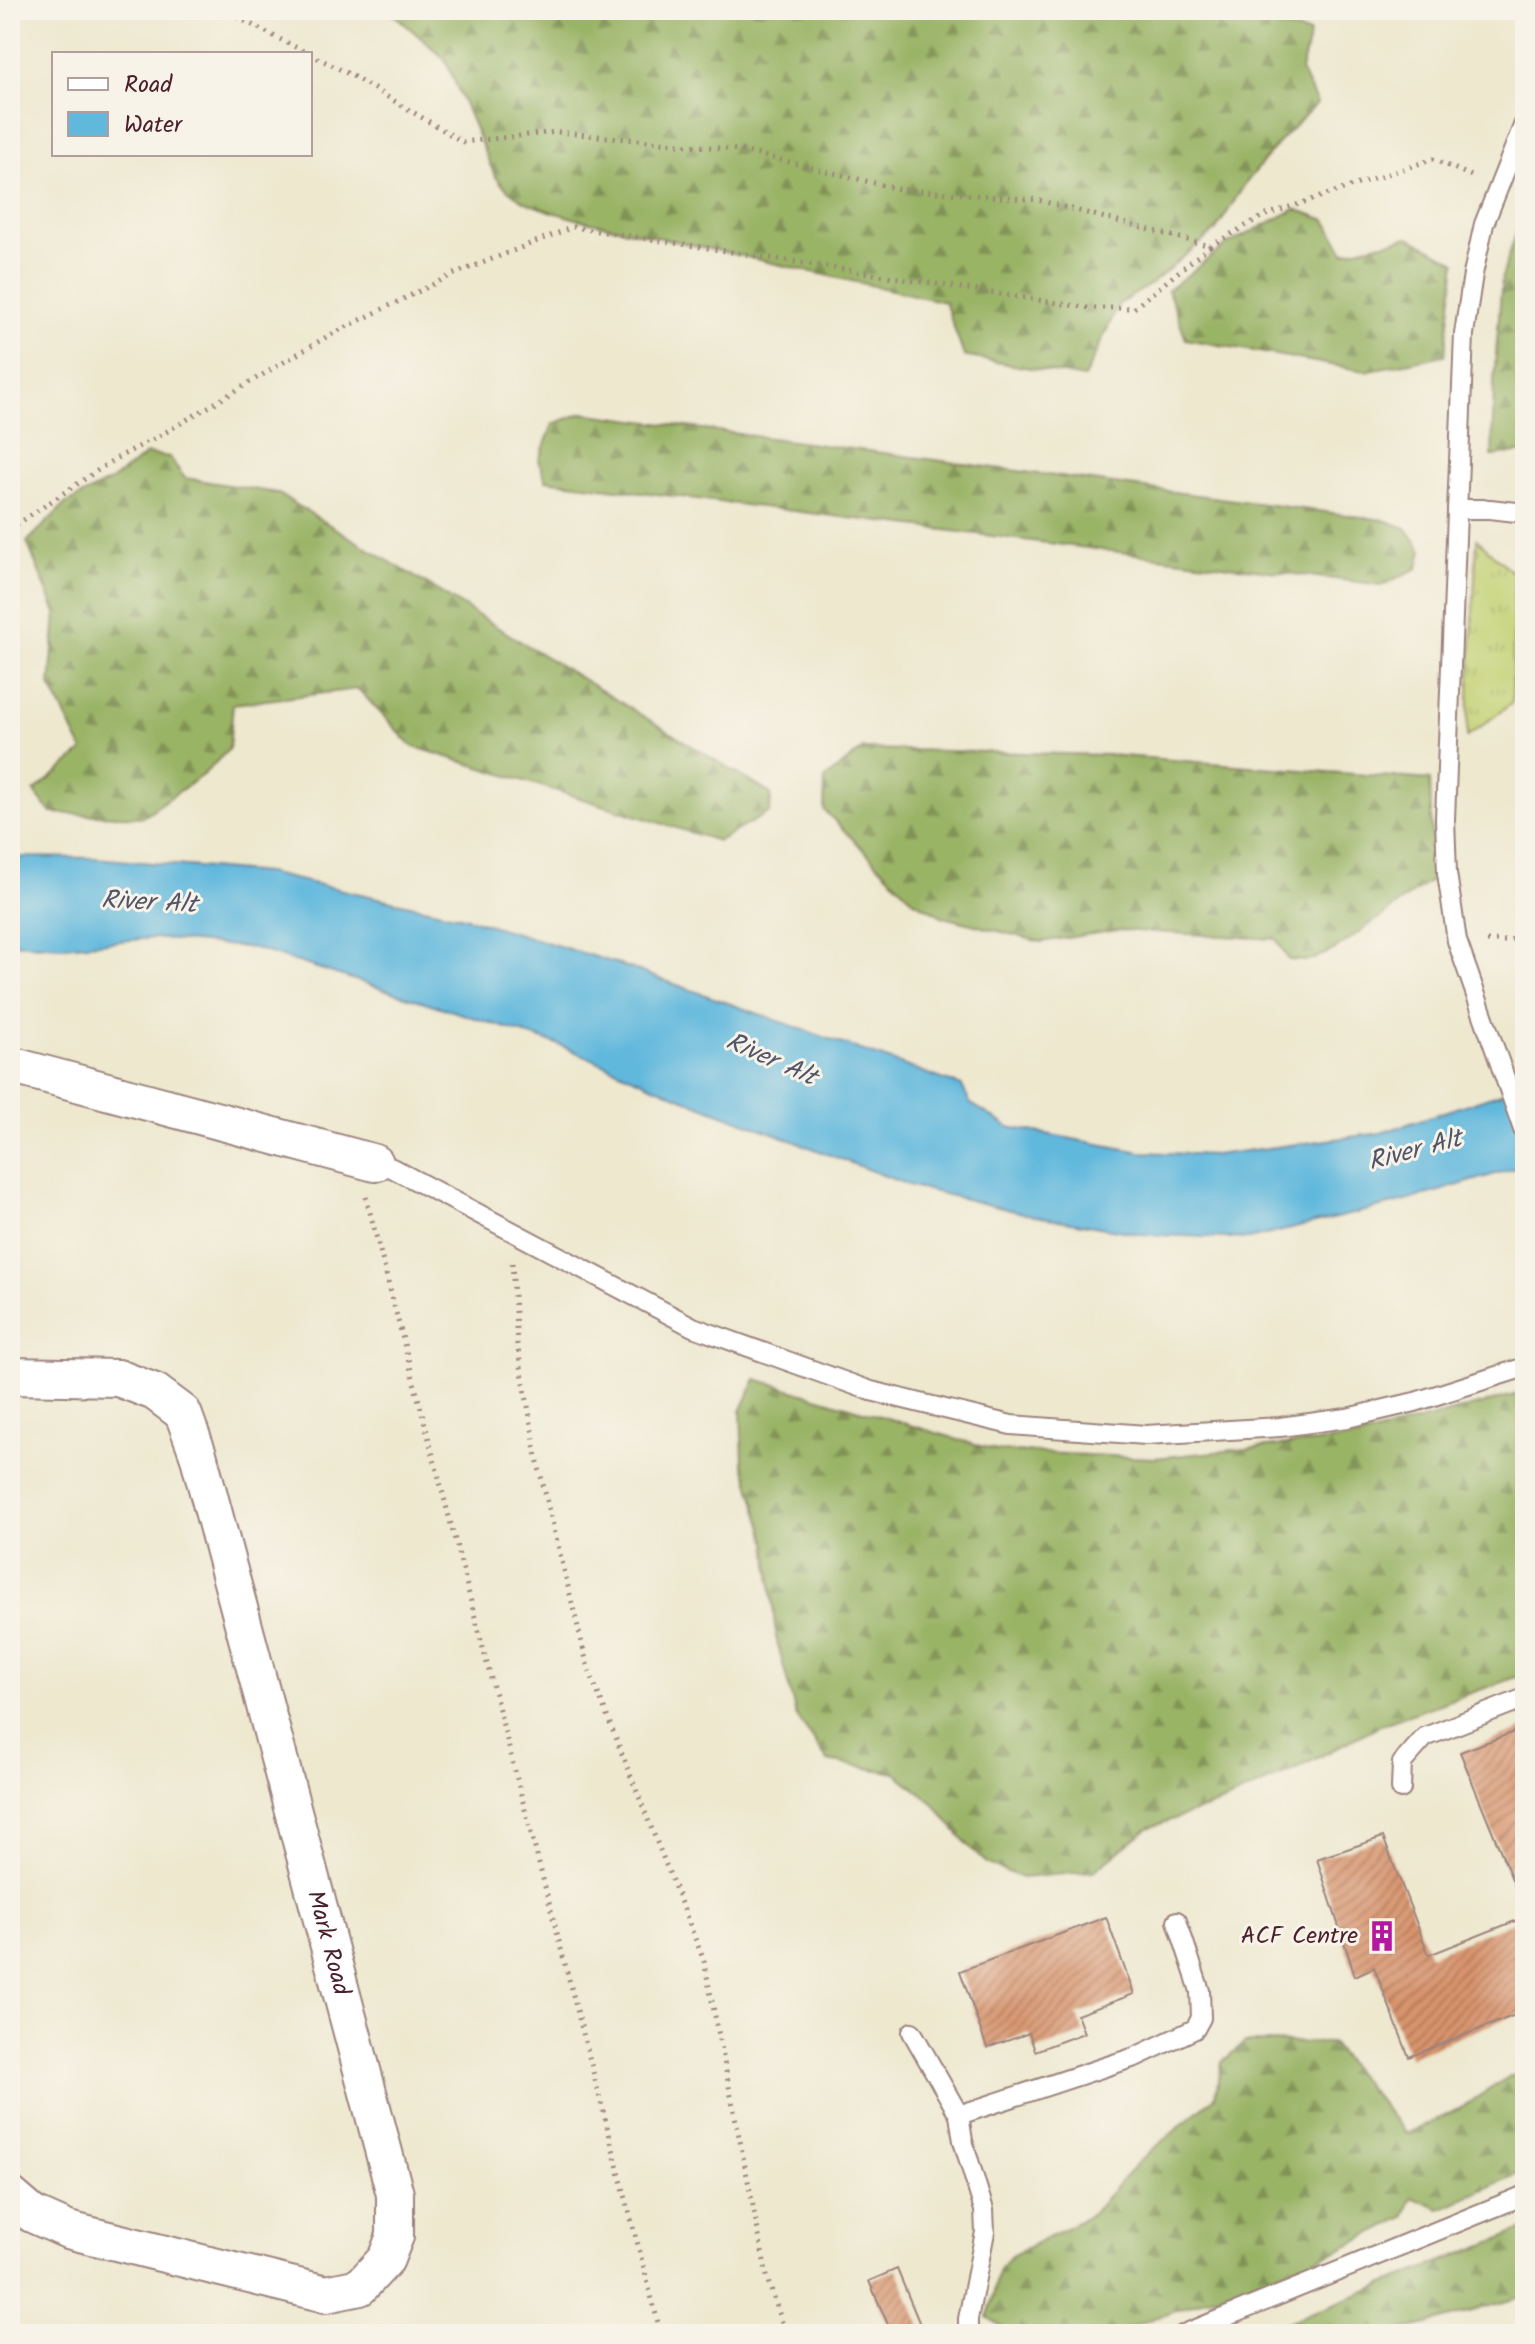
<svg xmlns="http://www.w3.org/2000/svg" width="1535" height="2344" font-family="Kalam,sans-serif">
	<defs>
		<pattern id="grass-tufts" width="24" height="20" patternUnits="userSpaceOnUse" patternTransform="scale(2)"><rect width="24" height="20" fill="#c3d274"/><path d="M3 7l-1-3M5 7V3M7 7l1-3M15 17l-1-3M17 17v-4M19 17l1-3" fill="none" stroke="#a9b465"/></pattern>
		<pattern id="forest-firs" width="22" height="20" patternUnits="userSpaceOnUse" patternTransform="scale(2)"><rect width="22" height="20" fill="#9ab466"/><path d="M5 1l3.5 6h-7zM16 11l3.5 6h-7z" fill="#809254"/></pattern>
		<pattern id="building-hatch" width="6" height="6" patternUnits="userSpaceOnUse" patternTransform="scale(2)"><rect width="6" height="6" fill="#d7936c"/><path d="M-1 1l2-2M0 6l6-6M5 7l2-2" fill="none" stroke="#b07759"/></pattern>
	</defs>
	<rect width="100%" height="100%" fill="#f7f3e8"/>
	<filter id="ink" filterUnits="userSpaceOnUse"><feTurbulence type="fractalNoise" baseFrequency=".0125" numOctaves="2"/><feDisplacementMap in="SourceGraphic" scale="16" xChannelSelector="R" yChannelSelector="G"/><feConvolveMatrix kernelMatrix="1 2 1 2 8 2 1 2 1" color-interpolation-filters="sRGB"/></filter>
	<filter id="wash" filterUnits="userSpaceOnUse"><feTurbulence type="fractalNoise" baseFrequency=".006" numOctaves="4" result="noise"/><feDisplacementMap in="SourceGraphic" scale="32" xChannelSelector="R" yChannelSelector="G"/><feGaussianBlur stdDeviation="1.8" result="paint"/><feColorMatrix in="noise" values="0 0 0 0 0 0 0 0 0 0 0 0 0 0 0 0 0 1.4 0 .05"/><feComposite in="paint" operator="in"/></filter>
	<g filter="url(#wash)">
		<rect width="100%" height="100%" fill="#eee8cf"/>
		<path fill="url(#grass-tufts)" stroke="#867850" stroke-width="2" d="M1477,539L1514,574L1512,703L1467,737Z"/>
		<g fill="url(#forest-firs)" stroke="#726a48" stroke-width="2">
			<path d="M389,10H1201L1310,33L1301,71L1317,103L1279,142L1245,184L1216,230L1151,284L1119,304L1084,378L964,356L945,302L573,218C541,208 516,204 495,176L445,59Z"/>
			<path d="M1525,205V452L1492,456L1494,381L1502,277Z"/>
			<path d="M1295,209L1326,220L1344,252L1409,237L1456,262L1445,355L1365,371L1186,339L1168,290L1226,245Z"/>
			<path d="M582,413L1384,520L1406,528L1422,550L1418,568L1382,585L546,480L539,460L553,424Z"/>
			<path d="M147,454L169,457L185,478L277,493L771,794L770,812L718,841L412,746L358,689L233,704L229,749L204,774L142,817L51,813L34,792L83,751L50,685L56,613L27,542L65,504L112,480Z"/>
			<path d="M863,749L1109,755L1430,780L1433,879L1336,949L1309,961L1289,960L1276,939L1118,930L1041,942L944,917L914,901L824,810L825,779Z"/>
			<path d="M756,1379L997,1451L1154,1458L1357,1438L1525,1392V1674L1380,1725L1298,1768L1221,1803L1148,1828L1094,1871L1022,1878L988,1864L972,1850L934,1804L896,1773L828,1761L796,1715L776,1637L767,1542L743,1462L741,1411Z"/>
			<path d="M1245,2042L1331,2043L1406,2134L1459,2109L1510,2076L1525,2075V2171L1440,2209L1412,2197L1404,2217L1339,2250L1119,2331L1101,2334H1011L988,2317L999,2270L1011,2256L1091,2215L1139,2161L1215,2097L1222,2062Z"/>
			<path d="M1525,2229V2296L1392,2334H1257Z"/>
		</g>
		<path fill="#61b8dd" stroke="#566c84" stroke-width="2" d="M10,857L95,858L266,873L464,917L618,964L962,1086L970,1103L1009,1127L1141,1152L1215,1155L1381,1133L1525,1085V1165L1406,1201L1249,1239L1140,1234L1035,1216L911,1186L684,1099L560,1045L254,948L153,938L63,946L10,943Z"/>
		<g id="blocks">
			<g fill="url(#building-hatch)">
				<path d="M1525,1728V1911L1460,1752Z"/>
				<path d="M1383,1837L1429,1955L1525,1917V2011L1409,2057L1374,1967L1355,1976L1317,1859Z"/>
				<path d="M1106,1917L1134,1994L1077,2015L1084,2033L1035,2051L1029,2033L987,2048L960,1971Z"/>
				<path d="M897,2269L924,2334H892L869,2281Z"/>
			</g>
		</g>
	</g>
	<g filter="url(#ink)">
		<use href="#blocks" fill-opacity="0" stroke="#9c847d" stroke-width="2"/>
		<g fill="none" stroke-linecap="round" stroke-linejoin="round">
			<defs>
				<g id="service">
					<path d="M1525,121L1484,224L1473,274L1464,334L1445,819L1447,873L1457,941L1525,1135"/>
					<path d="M1457,509H1490L1525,513"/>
					<path d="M375,1163L392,1168L693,1327L871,1391L1011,1425L1146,1435L1280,1427L1347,1418L1415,1402L1525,1367"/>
					<path d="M1401,1789L1402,1763L1425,1737L1525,1698"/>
					<path d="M912,2032L959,2115"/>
					<path d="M968,2334V2319L985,2232L984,2210L963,2141L959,2115L1135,2057L1195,2029L1201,2018L1200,1991L1177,1921"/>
					<path d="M1184,2334L1525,2195"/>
				</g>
				<g id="minor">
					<path d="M10,1065L375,1163"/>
					<path id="s1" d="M10,1376L118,1378L155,1392L183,1413L198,1454L395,2194V2236L386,2259L360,2287L326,2294L68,2230L32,2214L10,2195"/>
				</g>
			</defs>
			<use href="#service" stroke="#9c847d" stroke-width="22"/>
			<use href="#minor" stroke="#9c847d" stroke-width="40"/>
			<g stroke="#9c847d" stroke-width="5" stroke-dasharray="2 6" stroke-linecap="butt">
				<path d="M223,10L309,54"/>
				<path d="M310,54L349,74L463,142L557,132L739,150L899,189L1038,200L1210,246L1263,216L1433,159L1476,178"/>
				<path d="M10,529L113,460L161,435L328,336L452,275L573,227L1089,308H1134L1210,246"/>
				<path d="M1487,941H1507L1525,935"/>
				<path d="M366,1197L661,2334"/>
				<path d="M512,1263L517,1344L539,1468L588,1668L704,1961L768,2281L786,2334"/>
			</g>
			<use href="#service" stroke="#fff" stroke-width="18"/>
			<use href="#minor" stroke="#fff" stroke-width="36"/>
		</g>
	</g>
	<defs>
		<symbol id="building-bare" viewBox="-9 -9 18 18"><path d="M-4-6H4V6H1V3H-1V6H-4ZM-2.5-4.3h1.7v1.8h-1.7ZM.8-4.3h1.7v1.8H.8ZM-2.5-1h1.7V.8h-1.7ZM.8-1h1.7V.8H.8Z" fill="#b5179e" stroke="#f7f3e8" stroke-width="2.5" paint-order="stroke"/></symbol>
	</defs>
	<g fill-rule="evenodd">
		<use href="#building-bare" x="1360" y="1914" width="44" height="44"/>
	</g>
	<g text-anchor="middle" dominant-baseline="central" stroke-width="6" stroke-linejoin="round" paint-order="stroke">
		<g font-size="24" fill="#4a1f2b" stroke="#f7f3e8" text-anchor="end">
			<text x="1358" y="1936">ACF Centre</text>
		</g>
		<g font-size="24" fill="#4a1f2b" stroke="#f7f3e8">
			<text stroke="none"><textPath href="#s1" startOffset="732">Mark Road</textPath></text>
		</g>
		<g font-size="26" font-style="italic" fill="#525569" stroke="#f7f3e8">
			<text transform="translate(149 903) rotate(3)">River Alt</text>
			<text transform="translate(771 1060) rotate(24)">River Alt</text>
			<text transform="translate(1415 1151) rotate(-15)">River Alt</text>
		</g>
	</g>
	<rect width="1535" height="2344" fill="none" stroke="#f7f3e8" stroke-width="40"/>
	<rect x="52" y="52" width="260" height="104" fill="#f7f3e8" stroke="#b29e9c" stroke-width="2"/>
	<rect x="68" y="78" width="40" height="12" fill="#ffffff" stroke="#b29e9c" stroke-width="2"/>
	<text x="124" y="92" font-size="24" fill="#4a1f2b">Road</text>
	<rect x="68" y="112" width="40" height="24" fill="#61b8dd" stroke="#b29e9c" stroke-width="2"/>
	<text x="124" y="132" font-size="24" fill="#4a1f2b">Water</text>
</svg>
